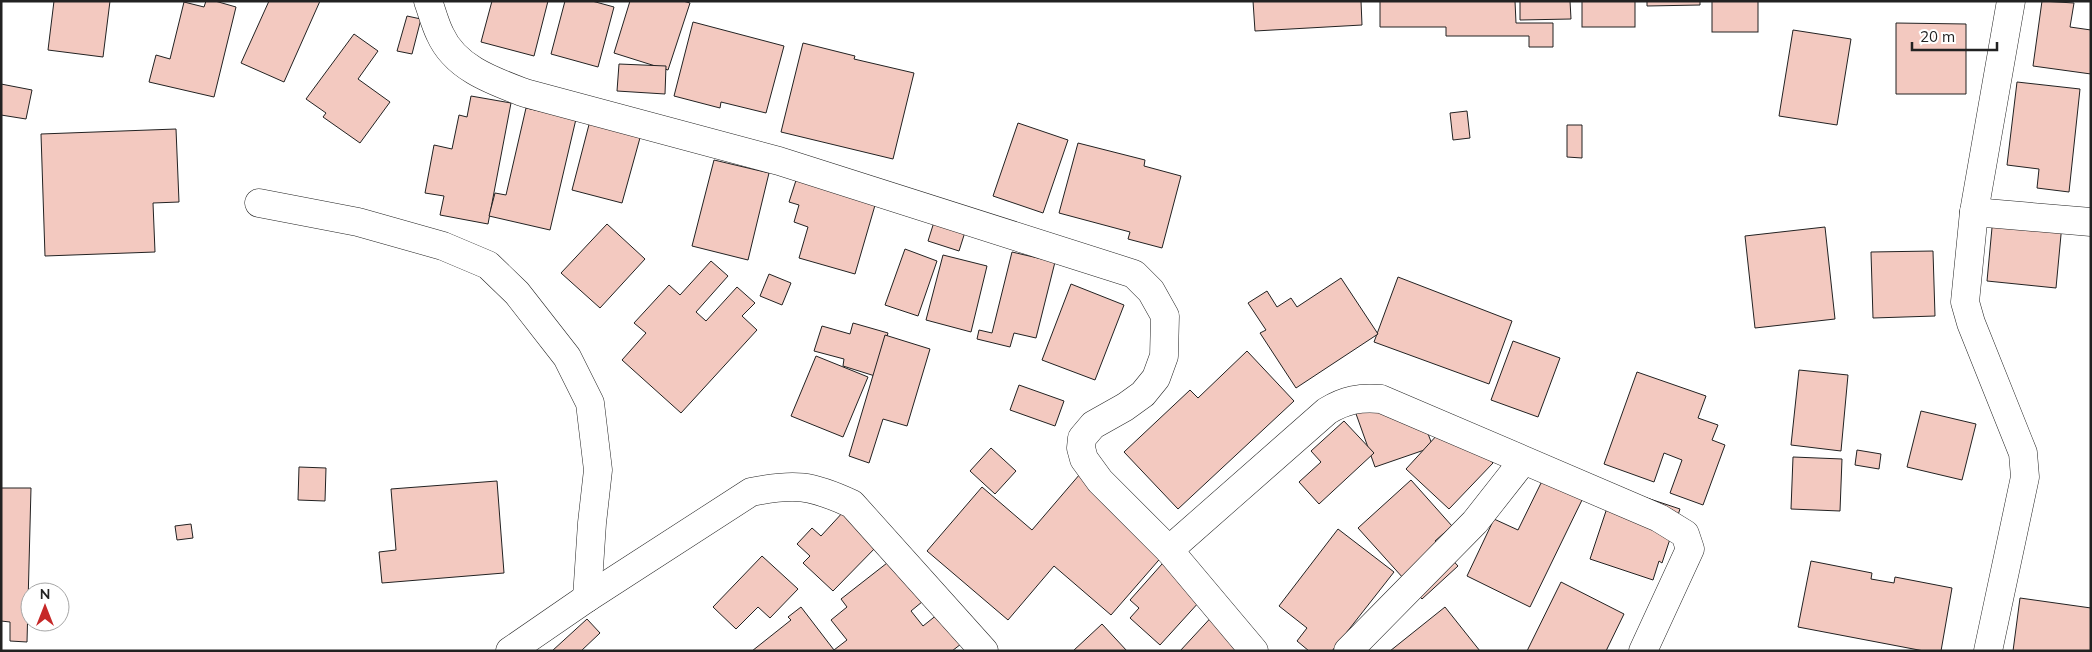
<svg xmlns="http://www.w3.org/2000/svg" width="2092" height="652" font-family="Mulish,sans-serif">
	<rect width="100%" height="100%" fill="#fff"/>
	<g fill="#f3c9c0" stroke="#222">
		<path d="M54,1H110L103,57L48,50Z"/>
		<path d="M206,1H215L236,7L214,97L149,82L156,55L170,59L184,2L204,7Z"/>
		<path d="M269,1H320L284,82L241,63Z"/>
		<path d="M492,1H548L534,56L481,42Z"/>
		<path d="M565,1H592L614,7L598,67L551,54Z"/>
		<path d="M630,1H683L690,3L668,70L614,53Z"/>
		<path d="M1253,1H1361L1362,25L1255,31Z"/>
		<path d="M1380,1H1515L1516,23H1553V47H1529V36H1446V27H1380Z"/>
		<path d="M1520,1H1570L1571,19L1520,20Z"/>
		<rect x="1582" y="1" width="53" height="26"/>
		<path d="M1647,1H1700V5L1647,6Z"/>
		<rect x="1712" y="1" width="46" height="31"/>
		<path d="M2042,1L2074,3L2070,27L2091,30V74L2033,66Z"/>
		<path d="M407,16L421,19L412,54L397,51Z"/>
		<path d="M693,22L784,46L766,113L721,102L720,108L674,96Z"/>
		<path d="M1896,23L1966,24V94H1896Z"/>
		<path d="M1793,30L1851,39L1837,125L1779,116Z"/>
		<path d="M354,34L378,51L358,79L390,102L360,143L323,117L326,113L306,99Z"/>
		<path d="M803,43L855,56L854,59L914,73L893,159L781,132Z"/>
		<path d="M619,64L666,66L665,94L617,91Z"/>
		<path d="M2017,82L2080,89L2069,192L2037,188L2039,169L2007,165Z"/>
		<path d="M1,84L32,90L26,119L1,115Z"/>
		<path d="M471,96L511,103L488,224L440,215L444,196L425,193L434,145L452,149L459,115L467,117Z"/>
		<path d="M526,108L576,119L550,230L489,216L495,193L506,195Z"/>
		<path d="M1467,111L1470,138L1453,140L1450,113Z"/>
		<path d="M592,113L643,127L622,203L572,190Z"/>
		<path d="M1018,123L1068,140L1043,213L993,196Z"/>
		<path d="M1567,125H1582V158L1567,157Z"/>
		<path d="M176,129L179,202L153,203L155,252L45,256L41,134Z"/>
		<path d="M1078,143L1145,160L1144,166L1181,176L1162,248L1128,239L1130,232L1059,213Z"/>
		<path d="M714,160L769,173L748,260L692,246Z"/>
		<path d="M799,171L878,195L855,274L799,258L808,227L794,222L799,205L789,202Z"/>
		<path d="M1993,217L2062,224L2056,288L1987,281Z"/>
		<path d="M934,222L965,232L959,251L928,241Z"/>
		<path d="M607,224L645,259L600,308L561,273Z"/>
		<path d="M1825,227L1835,319L1755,328L1745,236Z"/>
		<path d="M905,249L937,261L918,316L885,305Z"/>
		<path d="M1933,251L1935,316L1873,318L1871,252Z"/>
		<path d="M1012,252L1055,262L1036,338L1014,333L1010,347L977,339L979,330L992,333Z"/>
		<path d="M943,255L987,266L971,332L926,320Z"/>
		<path d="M711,261L728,276L696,312L706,321L737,287L755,303L742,316L757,330L681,413L622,360L646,333L634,323L669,285L680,295Z"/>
		<path d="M769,274L791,283L782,305L760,296Z"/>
		<path d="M1398,277L1512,321L1489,384L1374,342Z"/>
		<path d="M1341,278L1378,334L1296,388L1260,333L1266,330L1248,303L1267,291L1277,307L1291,298L1297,307Z"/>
		<path d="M1071,284L1124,305L1095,380L1042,360Z"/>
		<path d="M853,323L888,333L875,376L843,366L844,359L814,351L822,326L850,334Z"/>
		<path d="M885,335L930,349L907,426L883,419L869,463L849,456Z"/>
		<path d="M1513,341L1560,358L1538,417L1491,400Z"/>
		<path d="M1247,351L1294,401L1178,509L1124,452L1190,390L1198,398Z"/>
		<path d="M816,356L868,377L843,437L791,416Z"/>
		<path d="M1799,370L1848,375L1841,451L1791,445Z"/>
		<path d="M1637,372L1706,396L1698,418L1718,425L1712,440L1725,445L1703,505L1670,493L1682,460L1664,453L1654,482L1604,464Z"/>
		<path d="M1019,385L1064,401L1055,426L1010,410Z"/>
		<path d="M1394,398L1418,407L1433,447L1375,467L1355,411Z"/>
		<path d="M1921,411L1976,424L1962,480L1907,467Z"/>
		<path d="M1344,421L1374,453L1319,504L1299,482L1321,462L1311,451Z"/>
		<path d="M1449,422L1493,463L1449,509L1406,469Z"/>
		<path d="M991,448L1016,471L995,494L970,471Z"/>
		<path d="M1857,450L1881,454L1879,469L1855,465Z"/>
		<path d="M1793,457L1842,459L1840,511L1791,509Z"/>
		<path d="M299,467L326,468L325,501L298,500Z"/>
		<path d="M1086,467L1171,546L1111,615L1054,566L1008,620L927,551L982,487L1032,530Z"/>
		<path d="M1543,479L1583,498L1530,607L1467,576L1494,519L1518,530Z"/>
		<path d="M1411,480L1452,526L1435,541L1458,566L1422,599L1358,528Z"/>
		<path d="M497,481L504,573L382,583L379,552L396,550L391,489Z"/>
		<path d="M1614,487L1680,509L1662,563L1659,561L1653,580L1590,559Z"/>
		<path d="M1,488H31L27,642L10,641V622L1,621Z"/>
		<path d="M844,511L879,544L833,591L803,563L810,556L797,544L812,528L821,536Z"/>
		<path d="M191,524L193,538L177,540L175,526Z"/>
		<path d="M1338,529L1394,572L1332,651H1309L1297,641L1307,628L1279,606Z"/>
		<path d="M1170,555L1210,590L1160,645L1130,618L1139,608L1130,600Z"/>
		<path d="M762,556L798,589L770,618L758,607L736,629L713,607Z"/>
		<path d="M896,556L928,597L911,611L923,626L938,614L961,644L952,651H752L791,620L788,617L801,607L834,650L847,640L831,620L847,607L841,599Z"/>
		<path d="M1811,561L1872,573L1871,579L1894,583L1895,577L1952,588L1941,651H1924L1798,627Z"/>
		<path d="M1561,582L1624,614L1606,651H1527Z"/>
		<path d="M2020,598L2091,608V651H2013Z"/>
		<path d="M1445,607L1480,651H1390Z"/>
		<path d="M1217,611L1260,651H1180Z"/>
		<path d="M587,619L600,633L581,651H552Z"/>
		<path d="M1102,624L1127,651H1073Z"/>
	</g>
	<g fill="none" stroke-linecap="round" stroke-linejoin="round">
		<defs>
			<g id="minor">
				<path d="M428,1C432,12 435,24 440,34C455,68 493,81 525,93L779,161L1134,274L1151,291L1165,316L1164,356L1156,378L1143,394L1125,407L1093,425L1082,438L1081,448L1084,459L1100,481L1169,550L1254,651"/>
				<path d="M259,203L358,222L443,246L488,265L517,293L567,357L590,403L598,470L592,523L587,598"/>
				<path d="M1974,212L2091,222"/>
				<path d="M1169,550L1327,411C1345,400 1360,397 1381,399L1659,518L1685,534L1690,549L1643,651"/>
				<path d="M510,651L587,598L751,492C795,483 811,485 852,504L984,651"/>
				<path d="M1348,651L1475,522L1523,461"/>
				<path d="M1988,651L2025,477L2023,453L1971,323L1965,302L1974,212L2011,1"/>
			</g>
		</defs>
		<use href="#minor" stroke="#222" stroke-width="29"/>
		<use href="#minor" stroke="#fff" stroke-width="28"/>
	</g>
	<rect width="2092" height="652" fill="none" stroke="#222222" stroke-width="5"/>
	<g transform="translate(45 607)"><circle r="24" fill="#ffffff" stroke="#a7a7a7"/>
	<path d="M0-4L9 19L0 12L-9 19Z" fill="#c62828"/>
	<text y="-8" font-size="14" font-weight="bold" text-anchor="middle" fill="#222222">N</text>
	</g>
	<path d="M1912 42v8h85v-8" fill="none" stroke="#222222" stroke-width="2.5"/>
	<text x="1920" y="42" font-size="15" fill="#222222" stroke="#ffffff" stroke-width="4" paint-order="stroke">20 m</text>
</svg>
